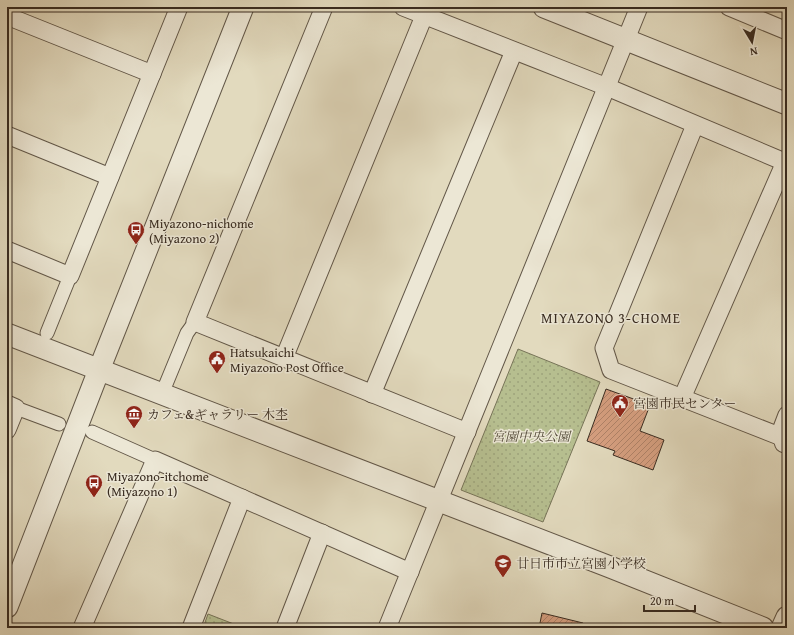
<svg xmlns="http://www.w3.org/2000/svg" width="794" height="635" font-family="'Gentium Book Plus','Noto Serif JP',serif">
	<defs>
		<pattern id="park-dots" width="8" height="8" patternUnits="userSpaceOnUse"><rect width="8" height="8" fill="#b6be8f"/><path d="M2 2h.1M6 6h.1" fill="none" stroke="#9da37b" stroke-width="1.8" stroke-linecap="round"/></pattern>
		<pattern id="building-hatch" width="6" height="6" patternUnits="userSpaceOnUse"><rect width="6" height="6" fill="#d69f80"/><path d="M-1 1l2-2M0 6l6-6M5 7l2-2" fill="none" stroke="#af8268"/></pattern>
	</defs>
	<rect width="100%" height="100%" fill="#e2dabe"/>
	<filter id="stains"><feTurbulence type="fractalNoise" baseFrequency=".005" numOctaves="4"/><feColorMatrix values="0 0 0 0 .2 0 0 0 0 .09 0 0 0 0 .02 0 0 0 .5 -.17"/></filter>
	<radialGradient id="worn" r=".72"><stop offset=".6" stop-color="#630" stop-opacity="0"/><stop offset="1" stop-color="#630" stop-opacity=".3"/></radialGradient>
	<g fill="url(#park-dots)" stroke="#777458">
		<path d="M518,349L600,382L543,522L461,490Z"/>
		<path d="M208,614L244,628H203Z"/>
	</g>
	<g fill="url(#building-hatch)" stroke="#382b20">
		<path d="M606,389L650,405L640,431L664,440L653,470L613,455L615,451L587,441Z"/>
		<path d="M542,613L583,623V628H539Z"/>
	</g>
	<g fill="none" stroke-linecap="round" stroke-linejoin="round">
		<defs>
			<g id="pedestrian">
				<path d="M47,333L70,276"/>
				<path d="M166,384L187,333L195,322"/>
				<path d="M16,408L59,424"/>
				<path d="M92,432L155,460"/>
				<path d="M779,436L782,445L787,447"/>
			</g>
			<g id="minor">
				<path d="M324,7L195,322L467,432"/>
				<path d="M403,7L607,87L787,163"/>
				<path d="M729,7L787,31"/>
				<path d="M7,16L152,74"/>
				<path d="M695,125L604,348L611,370L779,436L787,415"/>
				<path d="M7,135L110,177"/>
				<path d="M7,250L70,276L179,7"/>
				<path d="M284,358L424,16"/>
				<path d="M372,394L514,51"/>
				<path d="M682,398L785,162"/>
				<path d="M7,404L16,408L7,430"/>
				<path d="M82,628L155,460L410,572"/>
				<path d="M191,628L242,498"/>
				<path d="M285,628L322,533"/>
				<path d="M387,628L639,7"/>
			</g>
			<g id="tertiary">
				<path d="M544,7L787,104"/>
				<path d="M7,334L610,567L763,628"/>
				<path d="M7,607L99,370L243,7"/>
				<path d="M782,628L787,617"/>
			</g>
		</defs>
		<use href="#pedestrian" stroke="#625748" stroke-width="15"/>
		<use href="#minor" stroke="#625748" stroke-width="19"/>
		<use href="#tertiary" stroke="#625748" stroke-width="23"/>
		<use href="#pedestrian" stroke="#ece7d5" stroke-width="13"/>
		<use href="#minor" stroke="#ece7d5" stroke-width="17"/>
		<use href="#tertiary" stroke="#ece7d5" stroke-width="21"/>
	</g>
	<defs>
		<symbol id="bus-pin" viewBox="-11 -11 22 30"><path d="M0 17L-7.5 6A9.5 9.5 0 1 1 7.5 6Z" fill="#8f2418" stroke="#ece7d5"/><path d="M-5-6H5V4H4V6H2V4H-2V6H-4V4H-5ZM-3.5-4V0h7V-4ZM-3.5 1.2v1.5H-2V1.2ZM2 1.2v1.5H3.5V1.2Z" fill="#fff"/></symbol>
		<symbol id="civic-pin" viewBox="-11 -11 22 30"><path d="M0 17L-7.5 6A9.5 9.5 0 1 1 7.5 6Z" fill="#8f2418" stroke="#ece7d5"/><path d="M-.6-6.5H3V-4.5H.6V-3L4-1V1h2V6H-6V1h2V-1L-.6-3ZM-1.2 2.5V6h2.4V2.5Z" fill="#fff"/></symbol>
		<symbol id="museum-pin" viewBox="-11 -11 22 30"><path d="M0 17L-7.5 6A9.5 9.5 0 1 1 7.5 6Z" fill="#8f2418" stroke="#ece7d5"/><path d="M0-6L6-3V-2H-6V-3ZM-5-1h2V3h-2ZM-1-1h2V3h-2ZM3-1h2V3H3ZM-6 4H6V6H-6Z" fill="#fff"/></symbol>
		<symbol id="school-pin" viewBox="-11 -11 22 30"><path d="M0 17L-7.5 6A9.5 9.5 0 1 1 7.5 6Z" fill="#8f2418" stroke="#ece7d5"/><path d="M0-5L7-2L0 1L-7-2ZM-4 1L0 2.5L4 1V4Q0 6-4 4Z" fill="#fff"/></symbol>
	</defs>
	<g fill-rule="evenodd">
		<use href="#bus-pin" x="126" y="220" width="20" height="27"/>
		<use href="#civic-pin" x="207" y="349" width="20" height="27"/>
		<use href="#civic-pin" x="610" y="393" width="20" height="27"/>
		<use href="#museum-pin" x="124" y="404" width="20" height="27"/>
		<use href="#bus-pin" x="84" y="473" width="20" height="27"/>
		<use href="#school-pin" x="493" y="553" width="20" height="27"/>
	</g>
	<g text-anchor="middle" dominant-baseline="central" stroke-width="3" stroke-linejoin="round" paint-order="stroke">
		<g font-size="13" fill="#382b20" stroke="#ece7d5" text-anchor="start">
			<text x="149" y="223">Miyazono-nichome<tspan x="149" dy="15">(Miyazono 2)</tspan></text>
			<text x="230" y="352">Hatsukaichi<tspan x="230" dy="15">Miyazono Post Office</tspan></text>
			<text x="633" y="403">宮園市民センター</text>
			<text x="147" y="414">カフェ&amp;ギャラリー 木杢</text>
			<text x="107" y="476">Miyazono-itchome<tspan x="107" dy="15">(Miyazono 1)</tspan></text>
			<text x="516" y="563">廿日市市立宮園小学校</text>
		</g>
		<g font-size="13" font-style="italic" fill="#514836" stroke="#ece7d5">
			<text x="531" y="436">宮園中央公園</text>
		</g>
		<g font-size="14" letter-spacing="1" fill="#382b20" stroke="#ece7d5">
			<text x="611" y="318">MIYAZONO 3-CHOME</text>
		</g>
	</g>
	<rect width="794" height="635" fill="none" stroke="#e2dabe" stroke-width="24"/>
	<rect x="8" y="8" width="778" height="619" fill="none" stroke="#382b20" stroke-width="2"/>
	<rect x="12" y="12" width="770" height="611" fill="none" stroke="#382b20"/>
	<g transform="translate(752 42) rotate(170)" stroke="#ece7d5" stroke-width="3" paint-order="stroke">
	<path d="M0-3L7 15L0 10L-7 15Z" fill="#382b20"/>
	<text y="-6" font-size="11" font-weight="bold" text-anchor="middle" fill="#382b20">N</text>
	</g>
	<path d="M644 605v6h51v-6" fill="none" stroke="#382b20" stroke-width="2"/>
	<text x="650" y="605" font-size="12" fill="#382b20" stroke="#ece7d5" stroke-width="3" paint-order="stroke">20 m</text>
	<rect width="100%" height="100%" filter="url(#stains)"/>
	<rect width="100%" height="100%" fill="url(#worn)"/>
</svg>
